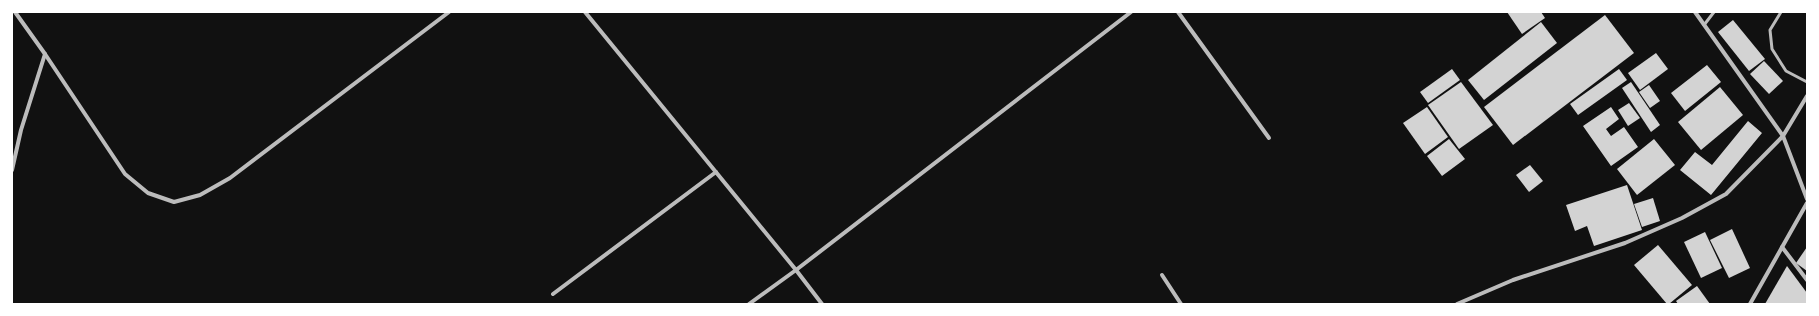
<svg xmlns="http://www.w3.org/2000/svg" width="1819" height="316" font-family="'Fira Sans Condensed',sans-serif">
	<rect width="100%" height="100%" fill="#111"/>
	<g fill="#d3d3d3">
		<path d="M1507,12H1541L1545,18L1522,34Z"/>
		<path d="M1605,15L1634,53L1513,145L1484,107Z"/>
		<path d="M1733,20L1765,59L1749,71L1718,32Z"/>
		<path d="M1541,22L1557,43L1484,100L1468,80Z"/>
		<path d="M1656,53L1668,69L1640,90L1628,73Z"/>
		<path d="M1764,61L1783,81L1769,94L1750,74Z"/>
		<path d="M1707,65L1721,82L1685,111L1671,93Z"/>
		<path d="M1452,69L1460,80L1428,103L1420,92Z"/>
		<path d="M1619,69L1627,80L1578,115L1570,104Z"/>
		<path d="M1461,82L1493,125L1459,149L1428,105Z"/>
		<path d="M1631,82L1660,125L1651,132L1622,88Z"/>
		<path d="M1649,85L1660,101L1650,108L1639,92Z"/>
		<path d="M1720,87L1743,115L1701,150L1678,122Z"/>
		<path d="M1629,103L1640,118L1628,126L1618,110Z"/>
		<path d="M1427,107L1448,137L1425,154L1403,123Z"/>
		<path d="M1611,107L1619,119L1606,129L1611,136L1624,127L1638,147L1611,166L1583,126Z"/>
		<path d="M1748,121L1762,133L1711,195L1680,170L1695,152L1712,165Z"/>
		<path d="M1449,139L1465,159L1442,176L1427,156Z"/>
		<path d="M1654,139L1675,165L1637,195L1617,169Z"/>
		<path d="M1530,165L1543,181L1529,192L1516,175Z"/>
		<path d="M1627,185L1642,230L1594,246L1587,226L1575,231L1566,205Z"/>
		<path d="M1653,198L1660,221L1642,227L1634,204Z"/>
		<path d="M1732,229L1750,268L1729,278L1710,240Z"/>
		<path d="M1705,232L1722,268L1701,278L1684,242Z"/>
		<path d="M1658,245L1692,285L1669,304H1667L1634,265Z"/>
		<path d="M1807,247V271L1796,263Z"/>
		<path d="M1787,266L1807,293V304H1765Z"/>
		<path d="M1697,286L1710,304H1678L1676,301Z"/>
	</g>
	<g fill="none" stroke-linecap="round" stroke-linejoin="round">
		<g stroke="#bcbcbc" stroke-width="3">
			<path d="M1781,12L1770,30L1772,49L1786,71L1807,82"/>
			<path d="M1704,25L1714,12"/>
		</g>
		<g stroke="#bcbcbc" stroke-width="4">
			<path d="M15,12L45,54L125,174L148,193L174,202L200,195L230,178L449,12"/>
			<path d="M585,12L796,270L822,304"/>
			<path d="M1178,12L1269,138"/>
			<path d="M1695,12L1783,136L1807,199"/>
			<path d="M12,170L21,130L45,54"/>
			<path d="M1782,247L1807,280"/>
			<path d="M1162,275L1181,304"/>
			<path d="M553,294L716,172"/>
			<path d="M749,304L796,270L1131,12"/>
			<path d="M1457,304L1513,280L1625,243L1682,218L1726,194L1783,136L1807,96"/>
			<path d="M1750,304L1807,203"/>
		</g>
	</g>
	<rect width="1819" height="316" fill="none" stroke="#ffffff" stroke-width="26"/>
</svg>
